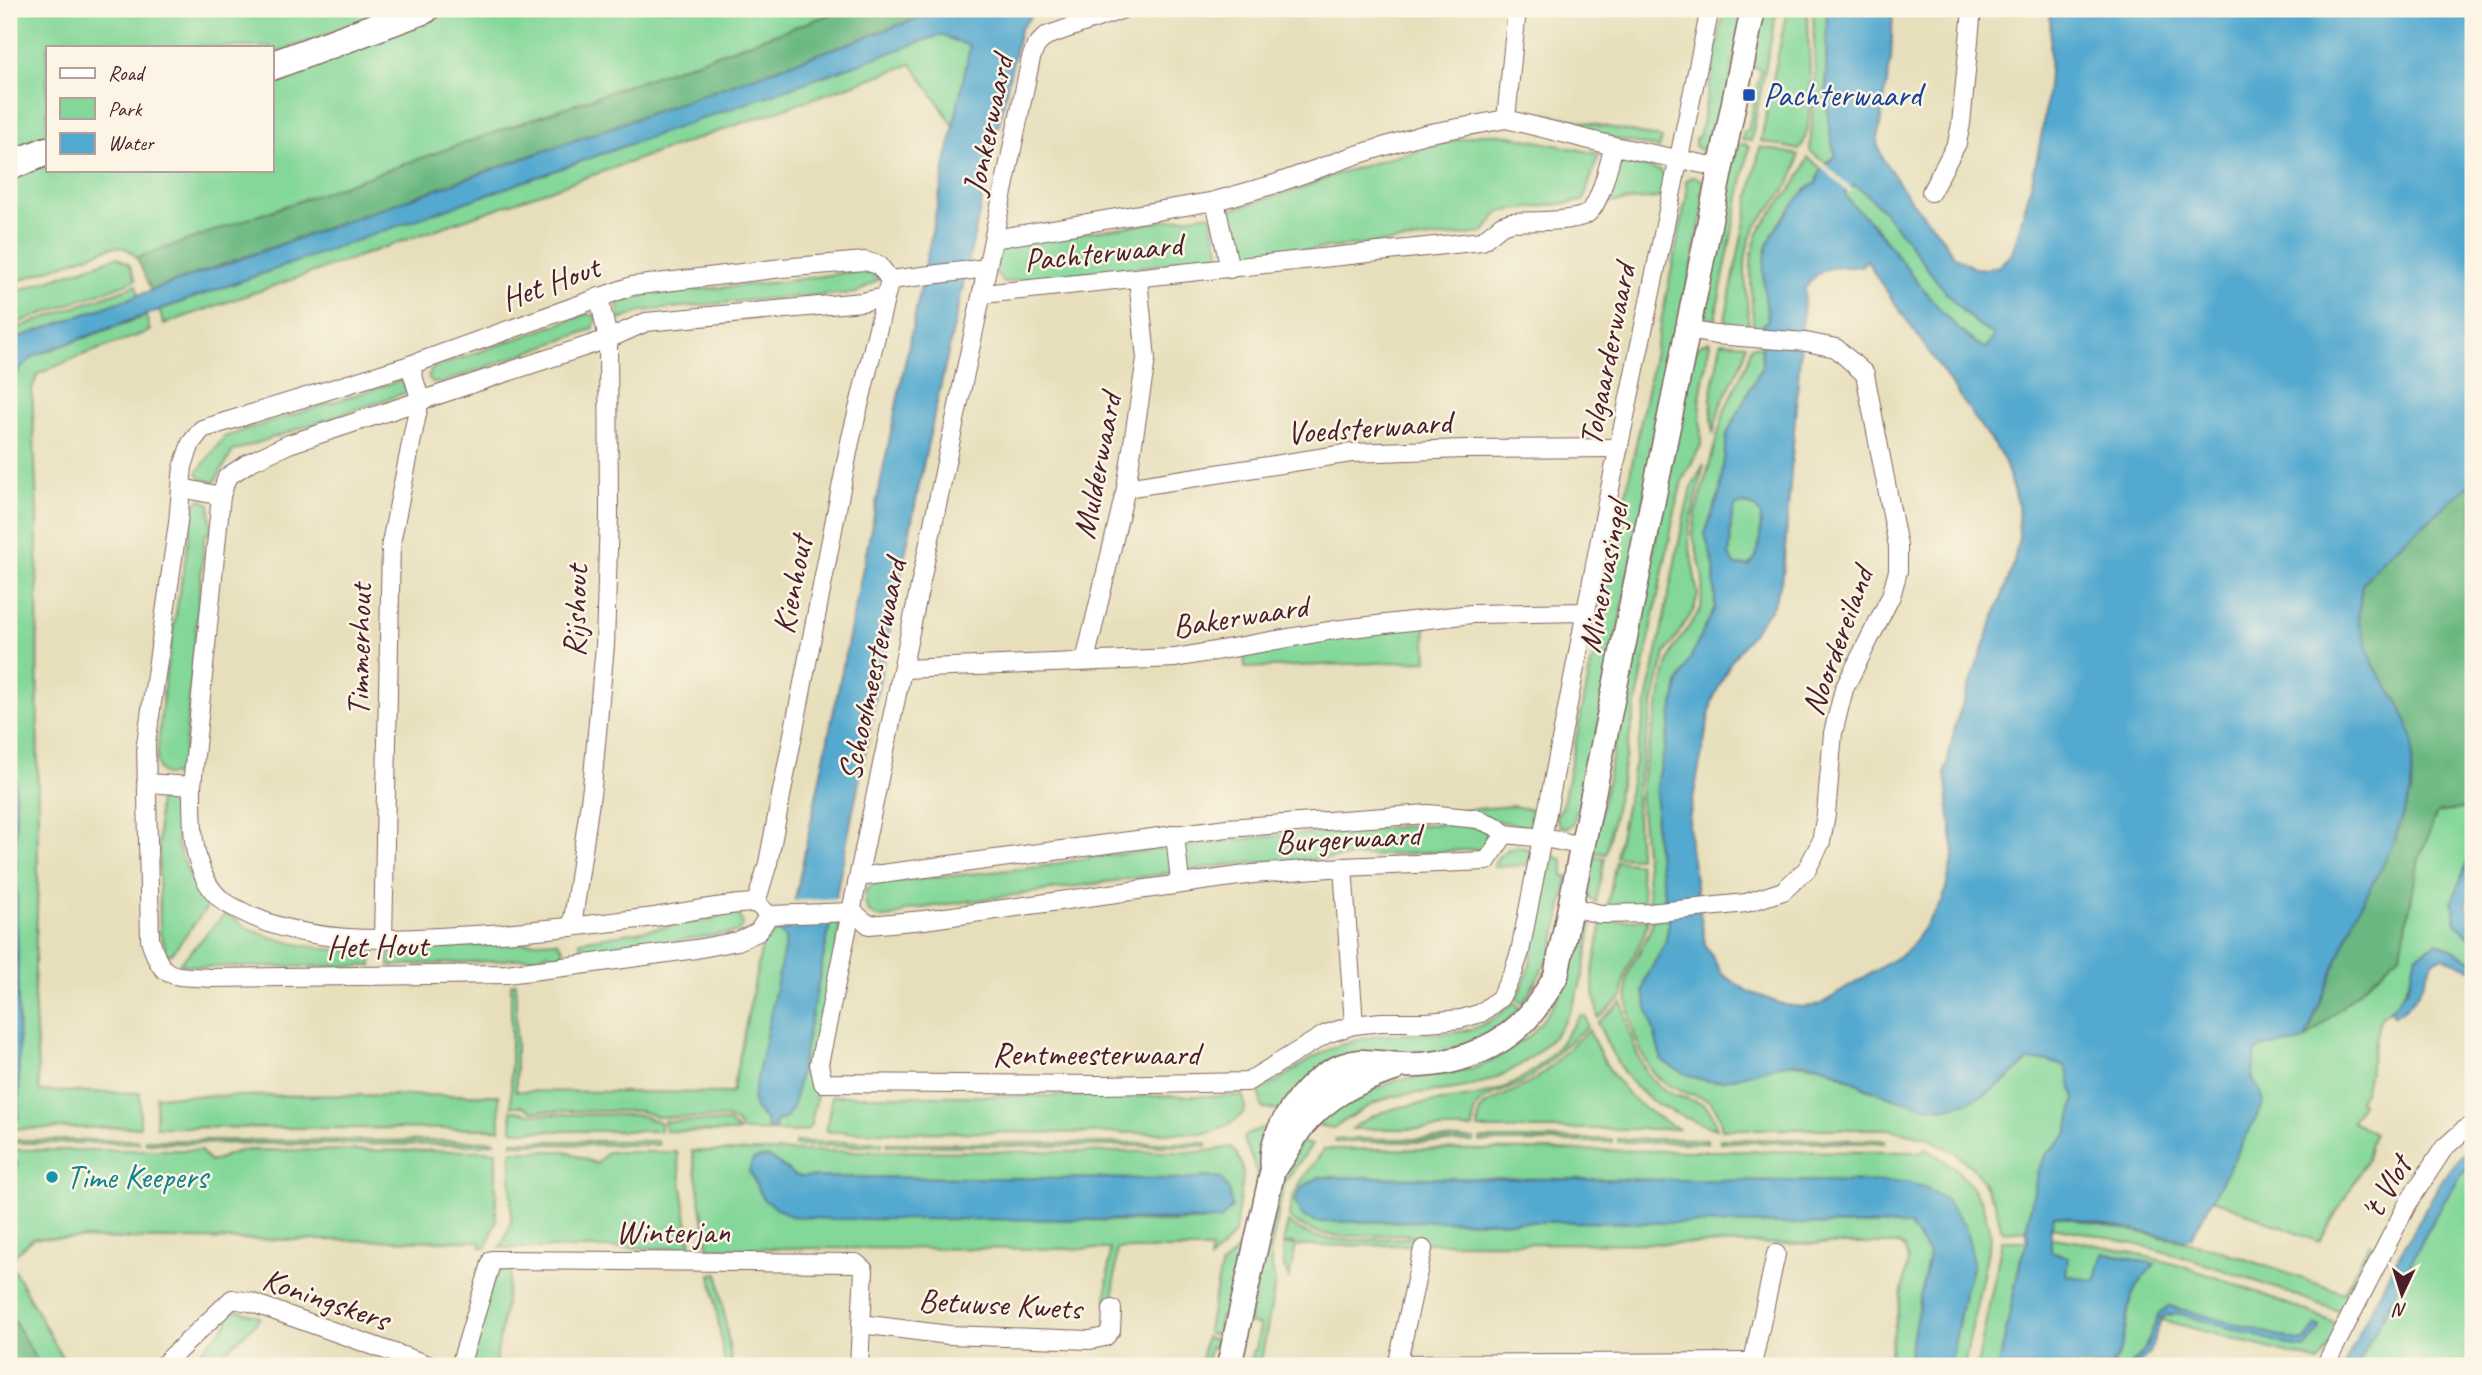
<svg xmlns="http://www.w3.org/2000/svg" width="2482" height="1375" font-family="Caveat,sans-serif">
	<rect width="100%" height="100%" fill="#fcf5e5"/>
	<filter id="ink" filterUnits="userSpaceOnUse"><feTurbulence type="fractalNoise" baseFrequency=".0143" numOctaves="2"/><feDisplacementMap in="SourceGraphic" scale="14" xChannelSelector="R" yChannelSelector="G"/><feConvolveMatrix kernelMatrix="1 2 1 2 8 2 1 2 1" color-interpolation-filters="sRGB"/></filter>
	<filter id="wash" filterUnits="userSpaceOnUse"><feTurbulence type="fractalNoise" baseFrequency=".00686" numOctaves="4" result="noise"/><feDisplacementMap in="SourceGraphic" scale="28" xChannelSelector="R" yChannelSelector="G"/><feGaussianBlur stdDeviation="1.57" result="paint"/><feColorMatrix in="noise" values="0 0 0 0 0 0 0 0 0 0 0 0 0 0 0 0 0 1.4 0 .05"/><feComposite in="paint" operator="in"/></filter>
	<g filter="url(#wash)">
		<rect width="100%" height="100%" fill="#e7dfbb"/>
		<g fill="#83d799" stroke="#667b62" stroke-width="2" fill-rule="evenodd">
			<path d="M9,9H396L271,55V47H47V139L9,154Z"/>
			<path d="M450,9H846L137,258C130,249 124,246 112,247L9,284L10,181L47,162V170H271V77Z"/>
			<path d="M1724,9H1743L1720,135L1713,134L1711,144L1703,152L1695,146V140L1700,134Z"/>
			<path d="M1764,9H1777L1751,141L1742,140L1744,131H1748L1761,69L1752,67Z"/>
			<path d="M1787,9H1807C1808,38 1817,131 1799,150L1761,141Z"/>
			<path d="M1813,9H1827C1827,48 1822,121 1836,155L1825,163L1810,151L1815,73Z"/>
			<path d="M940,35L971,46L954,126L912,64L164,324L159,310Z"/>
			<path d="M1530,111L1662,138L1659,148L1528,121Z"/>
			<path d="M1480,134H1501L1599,154L1583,201L1499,212L1483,233L1235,257L1225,213L1229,210L1300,189L1340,173L1390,158Z"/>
			<path d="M1745,144L1749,147L1714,324C1704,316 1704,309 1704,298L1736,145Z"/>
			<path d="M1760,147L1794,154L1798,155C1797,191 1761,209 1750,239C1739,268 1750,302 1748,332L1723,329Z"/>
			<path d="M1808,158L1822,168L1816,183L1805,190L1763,278L1768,320L1761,333H1753C1754,298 1743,256 1762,226C1778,202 1799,186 1808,158Z"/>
			<path d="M1623,162L1661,171L1667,181L1663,197L1609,203L1615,170Z"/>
			<path d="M1693,177L1701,179L1703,184L1701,195L1706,196L1581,812H1576L1574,822L1568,828L1561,827L1555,816L1562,808L1687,194L1686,182L1689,178Z"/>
			<path d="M1855,185C1910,226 1935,300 1994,336L1986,348C1952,336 1898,255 1873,224C1865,215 1848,205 1845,192Z"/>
			<path d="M1210,214L1220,253L1211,259L1003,282L994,270L1003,245Z"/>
			<path d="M117,257L129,264L136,280L9,326V294Z"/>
			<path d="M863,270L881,278L856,293L753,300L642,311L620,320L617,303L650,294L780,282Z"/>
			<path d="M136,285L139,296L9,341V331Z"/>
			<path d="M587,314L597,316L593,329L441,383L432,382L428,376L433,368Z"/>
			<path d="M146,316L150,331L77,357L38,374L32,389L37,509L38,885L34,993L39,1091L140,1093V1127L9,1129V1118L18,1119L19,1075L10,429L12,380L20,367L36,355Z"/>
			<path d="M1708,341L1710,342L1700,397L1701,445L1682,481L1676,506L1606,854L1593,852L1692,357L1700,345Z"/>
			<path d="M1721,342L1746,344L1744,358L1720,406L1713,435L1711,398Z"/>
			<path d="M1751,346L1761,347L1762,366L1727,434L1720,492L1705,534L1714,566L1715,607L1678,684L1657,785L1655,835L1666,907H1650L1640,796L1644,769L1667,666L1674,648L1701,609L1703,578L1693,535L1696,512L1725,409L1748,361Z"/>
			<path d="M401,380L408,392L233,451L214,483L201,478L197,473L224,437Z"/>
			<path d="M1704,464L1689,530V543L1698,595L1693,611L1665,654L1651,713L1636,794L1639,858L1616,857L1684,517L1692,487Z"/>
			<path d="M200,499L210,504L211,533L205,534L184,754L187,762L174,775H165L159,769L157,759L164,684L194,507Z"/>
			<path d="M1746,504L1755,507L1761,516L1760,542L1756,557L1749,566L1736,565L1729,556C1732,540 1728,519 1736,505Z"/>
			<path d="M1425,622L1427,661L1245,668L1244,653Z"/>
			<path d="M166,794L176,796L177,844L189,874L199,888L214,898L172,953L167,955L164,951L165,944L160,934L158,807L159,798Z"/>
			<path d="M1513,806L1538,811L1541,820L1536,824L1527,827L1451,811Z"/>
			<path d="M2473,807V848L2452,902L2456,922L2473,941V961L2438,942L2416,956C2409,985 2405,999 2380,1018L2365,1090L2359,1101L2362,1103L2352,1122L2374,1133L2366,1162L2319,1242L2212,1199L2263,1103L2261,1092L2252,1079L2256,1052C2269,1040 2290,1049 2305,1040L2401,953L2419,859L2437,813Z"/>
			<path d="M1438,824C1455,824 1470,823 1486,831V842L1482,849L1235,864L907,910C886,923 863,922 865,892L873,884L891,882L1040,867L1087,858L1262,837Z"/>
			<path d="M1518,846L1532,851L1528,865L1494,867C1496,855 1507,849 1518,846Z"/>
			<path d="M1551,855L1563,860V876L1568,877L1553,950L1523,1004L1516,999L1528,972Z"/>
			<path d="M1592,857L1605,858L1596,903C1582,891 1589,872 1592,857Z"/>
			<path d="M1616,861L1639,864L1645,908H1607Z"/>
			<path d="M738,912L743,925L738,932L581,954L580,941L714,919L723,914Z"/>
			<path d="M225,914L238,920L239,923C280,946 324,949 370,953L372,966L203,967L179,964Z"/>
			<path d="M1653,918L1669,920V923L1665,944L1645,980L1715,1081L1783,1063L1821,1065L1866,1088L1917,1103L1942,1108L1985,1095L2007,1080L2028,1061H2048L2066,1067L2076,1099L2071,1118L2067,1135L2046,1154L2038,1171L2026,1230L2004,1232L2001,1228L1995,1203L1976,1171L1956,1153L1928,1138L1890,1129H1722C1716,1088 1695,1102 1668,1085C1639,1068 1626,1015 1627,983C1627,965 1650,942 1653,918Z"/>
			<path d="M1648,919C1643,951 1621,963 1623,996L1598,1018L1592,976L1602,922Z"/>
			<path d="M840,923L819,1084L811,1125L807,1130L795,1132L742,1131L736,1122L726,1118L658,1117L640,1111H533L522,1106H511V984L516,983V1091L732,1093L762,945L777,930L786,938L760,1116L776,1121L793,1107L830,925Z"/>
			<path d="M1586,923H1592C1588,944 1586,966 1580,986C1563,1044 1512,1081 1454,1089C1429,1093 1399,1092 1375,1103C1361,1110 1347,1119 1334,1128L1315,1125L1341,1102L1394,1081L1472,1069L1492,1061L1532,1034L1552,1007L1569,970L1576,941Z"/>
			<path d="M557,941L564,949L561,955L555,956L547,953L539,957L491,961L389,966V956L393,950Z"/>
			<path d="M1513,1002L1520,1008L1506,1022L1478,1039L1282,1111L1262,1108L1259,1091C1289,1077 1312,1053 1344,1044C1357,1040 1372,1036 1386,1035C1436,1031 1473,1044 1513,1002Z"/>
			<path d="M1622,1002C1628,1026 1634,1054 1648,1074C1655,1083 1664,1091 1674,1095C1695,1102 1714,1101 1716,1129C1646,1105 1627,1091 1598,1023Z"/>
			<path d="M1581,1016L1586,1017L1588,1027C1564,1041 1549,1066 1525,1081C1511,1090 1492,1093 1480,1103C1472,1109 1474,1121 1473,1129H1352C1397,1092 1462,1110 1512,1084C1530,1074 1546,1062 1558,1046C1566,1036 1572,1025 1581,1016Z"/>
			<path d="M1589,1030C1610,1079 1630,1105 1679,1129H1478L1479,1113L1484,1106C1500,1095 1521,1090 1537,1078C1557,1064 1569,1044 1589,1030Z"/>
			<path d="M499,1095L500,1129L156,1127V1096Z"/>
			<path d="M832,1096H1243C1243,1097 1246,1106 1245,1108C1244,1119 1218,1130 1208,1133L832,1132L826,1131Z"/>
			<path d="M511,1110L532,1114L639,1115L660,1122V1131H514L512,1129Z"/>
			<path d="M664,1121L728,1122L739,1132L665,1131Z"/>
			<path d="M1265,1128L1272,1131L1258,1180L1255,1166L1243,1138L1251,1132Z"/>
			<path d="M1336,1139H1474V1142H1335Z"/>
			<rect x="1480" y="1139" width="132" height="3"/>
			<path d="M1618,1139H1707V1143L1618,1142Z"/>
			<path d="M1720,1139L1885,1140V1143L1720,1142Z"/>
			<path d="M9,1140H137L139,1143H9Z"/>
			<path d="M145,1140L492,1141L496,1142L481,1145L146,1143Z"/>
			<path d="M512,1141H655L659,1142L658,1145L512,1144Z"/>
			<rect x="795" y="1142" width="87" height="4"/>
			<path d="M1301,1142L1312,1145L1284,1183L1270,1254L1275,1285L1261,1361L1251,1359L1253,1350H1256L1260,1325L1248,1323L1278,1186Z"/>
			<rect x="887" y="1143" width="320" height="3"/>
			<path d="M1231,1147C1248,1165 1243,1181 1239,1203C1237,1212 1237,1223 1235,1231C1230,1243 1218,1251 1210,1260L1211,1249H1117L1113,1303L1106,1302L1110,1249L708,1248L692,1151L1202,1152ZM768,1157L794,1175L801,1177L1184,1179L1209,1177L1232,1207L1220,1220L1167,1222L1045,1219L749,1171Z"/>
			<path d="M1324,1149L1922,1152L1927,1149L1955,1168L1971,1186L1982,1203L1991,1236L1964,1366H1950L1964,1294L1973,1265L1971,1249L1965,1229L1907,1182L1319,1177L1301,1188L1295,1202L1317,1222L1435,1221L1909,1225L1929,1254L1907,1366H1887L1908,1261L1905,1248L1899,1244L1424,1243L1418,1237L1405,1234C1369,1235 1316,1244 1289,1217C1290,1188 1310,1172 1324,1149Z"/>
			<path d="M9,1150H200L210,1162L241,1150L496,1151V1222L486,1248L480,1247L481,1242L473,1241L33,1238L9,1261L67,1366H40L9,1313V1211L17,1163L9,1157Z"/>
			<path d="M511,1151H565L597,1164L607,1152H677L691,1248H500L511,1224Z"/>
			<path d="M2473,1162V1366H2357L2438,1211L2462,1174Z"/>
			<path d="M2054,1215L2210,1247L2344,1293L2369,1243L2378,1249L2344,1313C2248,1278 2153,1242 2051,1227Z"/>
			<path d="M1288,1222C1316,1248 1370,1239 1407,1238L1414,1239L1421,1245L1296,1246L1289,1278L1284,1266L1283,1245H1295V1243H1283Z"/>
			<path d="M2051,1238C2149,1249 2244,1286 2335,1323L2338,1327L2320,1362L2162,1320L2163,1316L2177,1313L2304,1349L2316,1326L2305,1340L2302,1342L2169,1306L2159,1314L2143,1353L2128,1366H2111C2131,1340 2122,1312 2136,1286C2141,1278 2149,1271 2155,1264L2096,1281L2065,1275L2051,1251Z"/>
			<path d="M2002,1241H2028L2021,1258L1999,1366H1977Z"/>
			<path d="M1242,1245L1245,1246L1230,1318L1220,1317L1217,1335L1207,1333L1221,1267Z"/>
			<path d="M511,1269L495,1366H476L466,1362L495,1276L502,1270Z"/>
			<path d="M718,1273L732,1366H725L711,1274Z"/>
			<path d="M236,1310L260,1317L257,1322L209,1366L197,1355L227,1324L229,1312Z"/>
			<path d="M1206,1337L1216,1340L1215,1346H1211L1206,1366H1200Z"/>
		</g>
		<g fill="#6ab881" stroke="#5a6c56" stroke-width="2">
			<path d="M846,9H945L151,290L137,258Z"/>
			<path d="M2473,482V807L2437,813L2419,859L2401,953L2305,1040L2356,914L2389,853L2400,705L2374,666L2358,619L2362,584L2381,561Z"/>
			<path d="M9,1313L40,1366H9Z"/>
		</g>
		<g fill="#52a9cf" stroke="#4e647d" stroke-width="2" fill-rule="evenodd">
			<path d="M945,9H1046L1033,14L1020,29L925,456L793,1107L785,1119L776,1121L775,1128H767L766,1120L755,1109L753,1098L786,939L777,930L789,929L970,46L940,35L159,310L36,355C19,367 12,376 10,397L19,1075L18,1119L9,1118V341Z"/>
			<path d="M1827,9H1893L1891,59L1877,143L1883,159L1909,198L1939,233L1954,256L1974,268L1987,269L1999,266L2012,253C2037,171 2054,95 2050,9H2473V482L2381,561L2362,584L2358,619L2374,666L2400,705L2413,740L2411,793L2389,853L2356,914L2305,1040C2290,1049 2269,1040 2256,1052L2252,1079L2261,1092L2264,1103L2192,1237L2185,1240L2054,1215L2051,1227V1251L2068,1257L2066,1275L2095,1281L2103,1253L2155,1264C2149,1271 2141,1278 2137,1286C2121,1312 2132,1339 2111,1366H1999L2021,1258L2028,1241L2026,1230L2038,1171L2046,1154L2067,1135L2075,1099L2066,1067L2048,1061H2028C2004,1083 1979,1103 1946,1107C1924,1110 1879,1094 1859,1084C1847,1078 1834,1069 1821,1065C1783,1056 1753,1077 1717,1081C1699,1083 1677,1070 1662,1061L1643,992L1645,980L1665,944L1669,923L1655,835L1657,785L1678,684L1715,607L1714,566L1705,534L1720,492L1727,434L1762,366V325L1768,320C1762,273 1757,249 1789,210C1797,200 1804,190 1816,183L1822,168L1836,155C1822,121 1827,48 1827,9ZM1855,185C1910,226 1935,300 1994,336L1986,348C1954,338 1897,253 1873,225C1865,215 1848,205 1845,192ZM1867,260L1876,276L2004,460L2018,503L2019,537L2013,566L1956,722L1945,773L1954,852L1943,901L1907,951L1819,1005L1804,1007L1785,1005L1749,992L1722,974L1705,944L1690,848L1689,819L1712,701L1730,663L1774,604L1783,575L1805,288C1823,264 1831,267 1860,267ZM1746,504L1755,507L1761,516L1760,542L1756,557L1749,566L1736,565L1729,556C1732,540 1728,519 1736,505Z"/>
			<path d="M2473,848V879L2467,905L2473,921V941L2456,922L2452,902Z"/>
			<path d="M2438,942L2473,961V970L2444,957L2434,960C2423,982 2417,1005 2394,1016L2391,1010L2408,988L2416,956Z"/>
			<path d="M2473,1146V1162L2462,1174L2438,1211L2357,1366H2344C2366,1316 2392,1267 2420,1219C2435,1193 2448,1163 2473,1146Z"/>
			<path d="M9,1157L17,1163L9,1211Z"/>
			<path d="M769,1157L794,1175L801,1177L1184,1179L1209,1177L1221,1178L1229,1191L1232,1207L1220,1220L828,1219L790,1216L764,1200L749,1171L753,1159Z"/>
			<path d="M1319,1177L1907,1182L1927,1188L1947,1201L1965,1227L1971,1249L1973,1265L1964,1294L1950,1366H1907L1929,1254L1909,1225L1435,1221L1317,1222L1302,1216L1295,1202L1301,1188Z"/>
			<path d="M2169,1306L2301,1342L2306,1340L2316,1325L2320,1326L2319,1331L2305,1349L2298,1348L2177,1313L2163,1316L2148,1355L2135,1366H2128L2143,1353L2159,1314Z"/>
		</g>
		<g fill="#e7dfbb">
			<path d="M1822,161L1853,190L1849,193L1819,165Z"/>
			<path d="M839,898L834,924L778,930L779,927L786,926L791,901Z"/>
		</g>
	</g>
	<g filter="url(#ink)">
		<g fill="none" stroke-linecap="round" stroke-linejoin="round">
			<defs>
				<g id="street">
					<path d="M1123,9L1046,36L1036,46L1031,58C982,297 930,535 880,774C859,870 840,967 819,1064L823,1083L1102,1085L1247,1082L1326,1034L1354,1025L1381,1022H1427L1461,1019L1481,1013L1500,998L1513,973L1520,952L1607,503L1710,9"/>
					<path d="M1506,119L1517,9"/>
					<path d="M1931,192L1957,143L1961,124L1972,9"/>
					<path d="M1215,201L1230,269"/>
					<path d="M994,239L1215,201L1272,185L1353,156L1425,134L1506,119L1614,146L1722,168"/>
					<path d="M890,280L987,268"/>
					<path d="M983,294L1482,241L1502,225L1511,222C1529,221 1575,223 1588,213C1601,203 1609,162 1614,146"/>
					<path d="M182,488L221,496"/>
					<path d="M1126,488L1351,453L1465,449L1619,448"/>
					<path d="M1085,661L1126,488L1146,359L1138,279"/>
					<path d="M903,669L1175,658L1334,630L1471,614L1586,612"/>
					<path d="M146,783L192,786"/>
					<path d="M1175,834L1180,883"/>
					<path d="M1343,867L1354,1025"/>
					<path d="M859,877L1227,828L1428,814L1478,819L1495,826L1505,834L1544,838L1584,846"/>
					<path d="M756,903L768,863L850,442L888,287"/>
					<path d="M1572,907L1600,914L1649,913L1746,903L1783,891L1807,869L1821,842L1826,814L1833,733L1844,689L1891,596L1898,571V546L1865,374L1836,348L1806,342L1716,335L1688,330"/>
					<path d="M853,912L769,915L756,903C719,904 683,913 646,918C582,926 519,933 455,936C384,940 306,945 241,911C236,908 228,905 223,901C190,874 192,824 192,786L221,496L227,477L250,462L289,444L608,339L646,322L862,302L885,297"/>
					<path d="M853,912L869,925L924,920L1253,874L1343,867L1487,861L1505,834"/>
					<path d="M769,915L758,932L738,941L696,949L572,966L506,974L213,978C171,975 162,982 150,939L146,744L178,523L183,466L191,443L202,429L410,365L632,286L782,268L865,261L879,265L890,280"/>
					<path d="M572,927L592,787L605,645L609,515L608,339L599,297"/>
					<path d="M383,940L391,543L420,399L410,365"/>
					<path d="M861,1324L949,1335L1090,1340L1105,1337L1111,1330L1112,1309"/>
					<path d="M1397,1364L1753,1362"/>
					<path d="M162,1366L232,1299L250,1302L431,1366"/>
					<path d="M460,1366L492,1260L856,1263L864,1270L859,1366"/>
					<path d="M1397,1366L1423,1249"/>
					<path d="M1752,1366L1776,1254"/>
					<path d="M2325,1366L2408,1203L2444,1148L2465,1129L2473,1126"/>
				</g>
				<g id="secondary">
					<path d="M1275,1167C1287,1155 1292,1138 1302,1126C1327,1096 1358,1080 1394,1069"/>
					<path d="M1229,1366L1273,1169C1270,1146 1279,1128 1292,1109C1308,1086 1331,1065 1360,1062C1374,1061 1389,1065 1403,1065C1423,1066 1448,1063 1467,1056C1512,1040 1533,1017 1556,976L1753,9"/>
				</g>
				<g id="primary">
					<path d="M271,66L425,9"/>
					<path d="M9,166L47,151"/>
				</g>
			</defs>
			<use href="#street" stroke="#81625d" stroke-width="20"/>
			<use href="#secondary" stroke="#81625d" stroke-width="27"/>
			<use href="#primary" stroke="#81625d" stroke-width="31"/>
			<use href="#street" stroke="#fff" stroke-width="18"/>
			<use href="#secondary" stroke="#fff" stroke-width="24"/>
			<use href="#primary" stroke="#fff" stroke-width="28"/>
		</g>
	</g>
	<rect fill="#1a4fb4" stroke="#fcf5e5" stroke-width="2.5" x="1742" y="88" width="14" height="14" rx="3.5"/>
	<circle fill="#0f9aa8" stroke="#fcf5e5" stroke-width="2.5" cx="52" cy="1177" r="7"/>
	<g text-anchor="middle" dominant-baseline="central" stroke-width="5" stroke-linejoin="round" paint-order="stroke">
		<g font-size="33" fill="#164399" stroke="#fcf5e5" text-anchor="start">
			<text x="1763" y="95">Pachterwaard</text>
		</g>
		<g font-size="33" fill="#4a1f2b" stroke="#fcf5e5">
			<text transform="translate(988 125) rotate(-78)">Jonkerwaard</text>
			<text transform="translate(1103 252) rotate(-6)">Pachterwaard</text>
			<text transform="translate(550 283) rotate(-20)">Het Hout</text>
			<text transform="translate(1607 355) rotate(-79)">Tolgaarderwaard</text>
			<text transform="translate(1369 427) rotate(-4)">Voedsterwaard</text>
			<text transform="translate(1097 466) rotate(-79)">Mulderwaard</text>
			<text transform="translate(1603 577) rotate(-79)">Minervasingel</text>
			<text transform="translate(792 585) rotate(-79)">Kienhout</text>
			<text transform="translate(575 611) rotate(-88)">Rijshout</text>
			<text transform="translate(1240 616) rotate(-9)">Bakerwaard</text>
			<text transform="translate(1837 641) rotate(-70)">Noordereiland</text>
			<text transform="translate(359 650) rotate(-89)">Timmerhout</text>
			<text transform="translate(872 670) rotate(-78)">Schoolmeesterwaard</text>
			<text transform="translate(1348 838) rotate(-3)">Burgerwaard</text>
			<text transform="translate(377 946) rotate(-1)">Het Hout</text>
			<text x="1096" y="1054">Rentmeesterwaard</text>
			<text transform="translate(2386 1188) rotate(-60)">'t Vlot</text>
			<text x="673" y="1232">Winterjan</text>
			<text transform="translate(326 1299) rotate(19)">Koningskers</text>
			<text transform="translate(1000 1304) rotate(3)">Betuwse Kwets</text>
		</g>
		<g font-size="33" fill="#0d838f" stroke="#fcf5e5" text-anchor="start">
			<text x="66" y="1177">Time Keepers</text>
		</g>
	</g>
	<rect width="2482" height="1375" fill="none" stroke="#fcf5e5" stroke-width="35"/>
	<rect x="46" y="46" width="228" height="126" fill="#fcf5e5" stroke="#b59f9b" stroke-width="2"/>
	<rect x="60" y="68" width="35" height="10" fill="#ffffff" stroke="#b59f9b" stroke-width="2"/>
	<text x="108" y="80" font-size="21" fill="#4a1f2b">Road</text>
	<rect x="60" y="98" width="35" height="21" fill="#83d799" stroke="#b59f9b" stroke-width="2"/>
	<text x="108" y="116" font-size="21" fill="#4a1f2b">Park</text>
	<rect x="60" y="133" width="35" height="21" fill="#52a9cf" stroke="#b59f9b" stroke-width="2"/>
	<text x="108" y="150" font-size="21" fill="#4a1f2b">Water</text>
	<g transform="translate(2402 1294) rotate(184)" stroke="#fcf5e5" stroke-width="5" paint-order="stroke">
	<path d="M0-5L12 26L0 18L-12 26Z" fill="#4a1f2b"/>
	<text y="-10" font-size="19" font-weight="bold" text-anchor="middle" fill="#4a1f2b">N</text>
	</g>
</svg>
